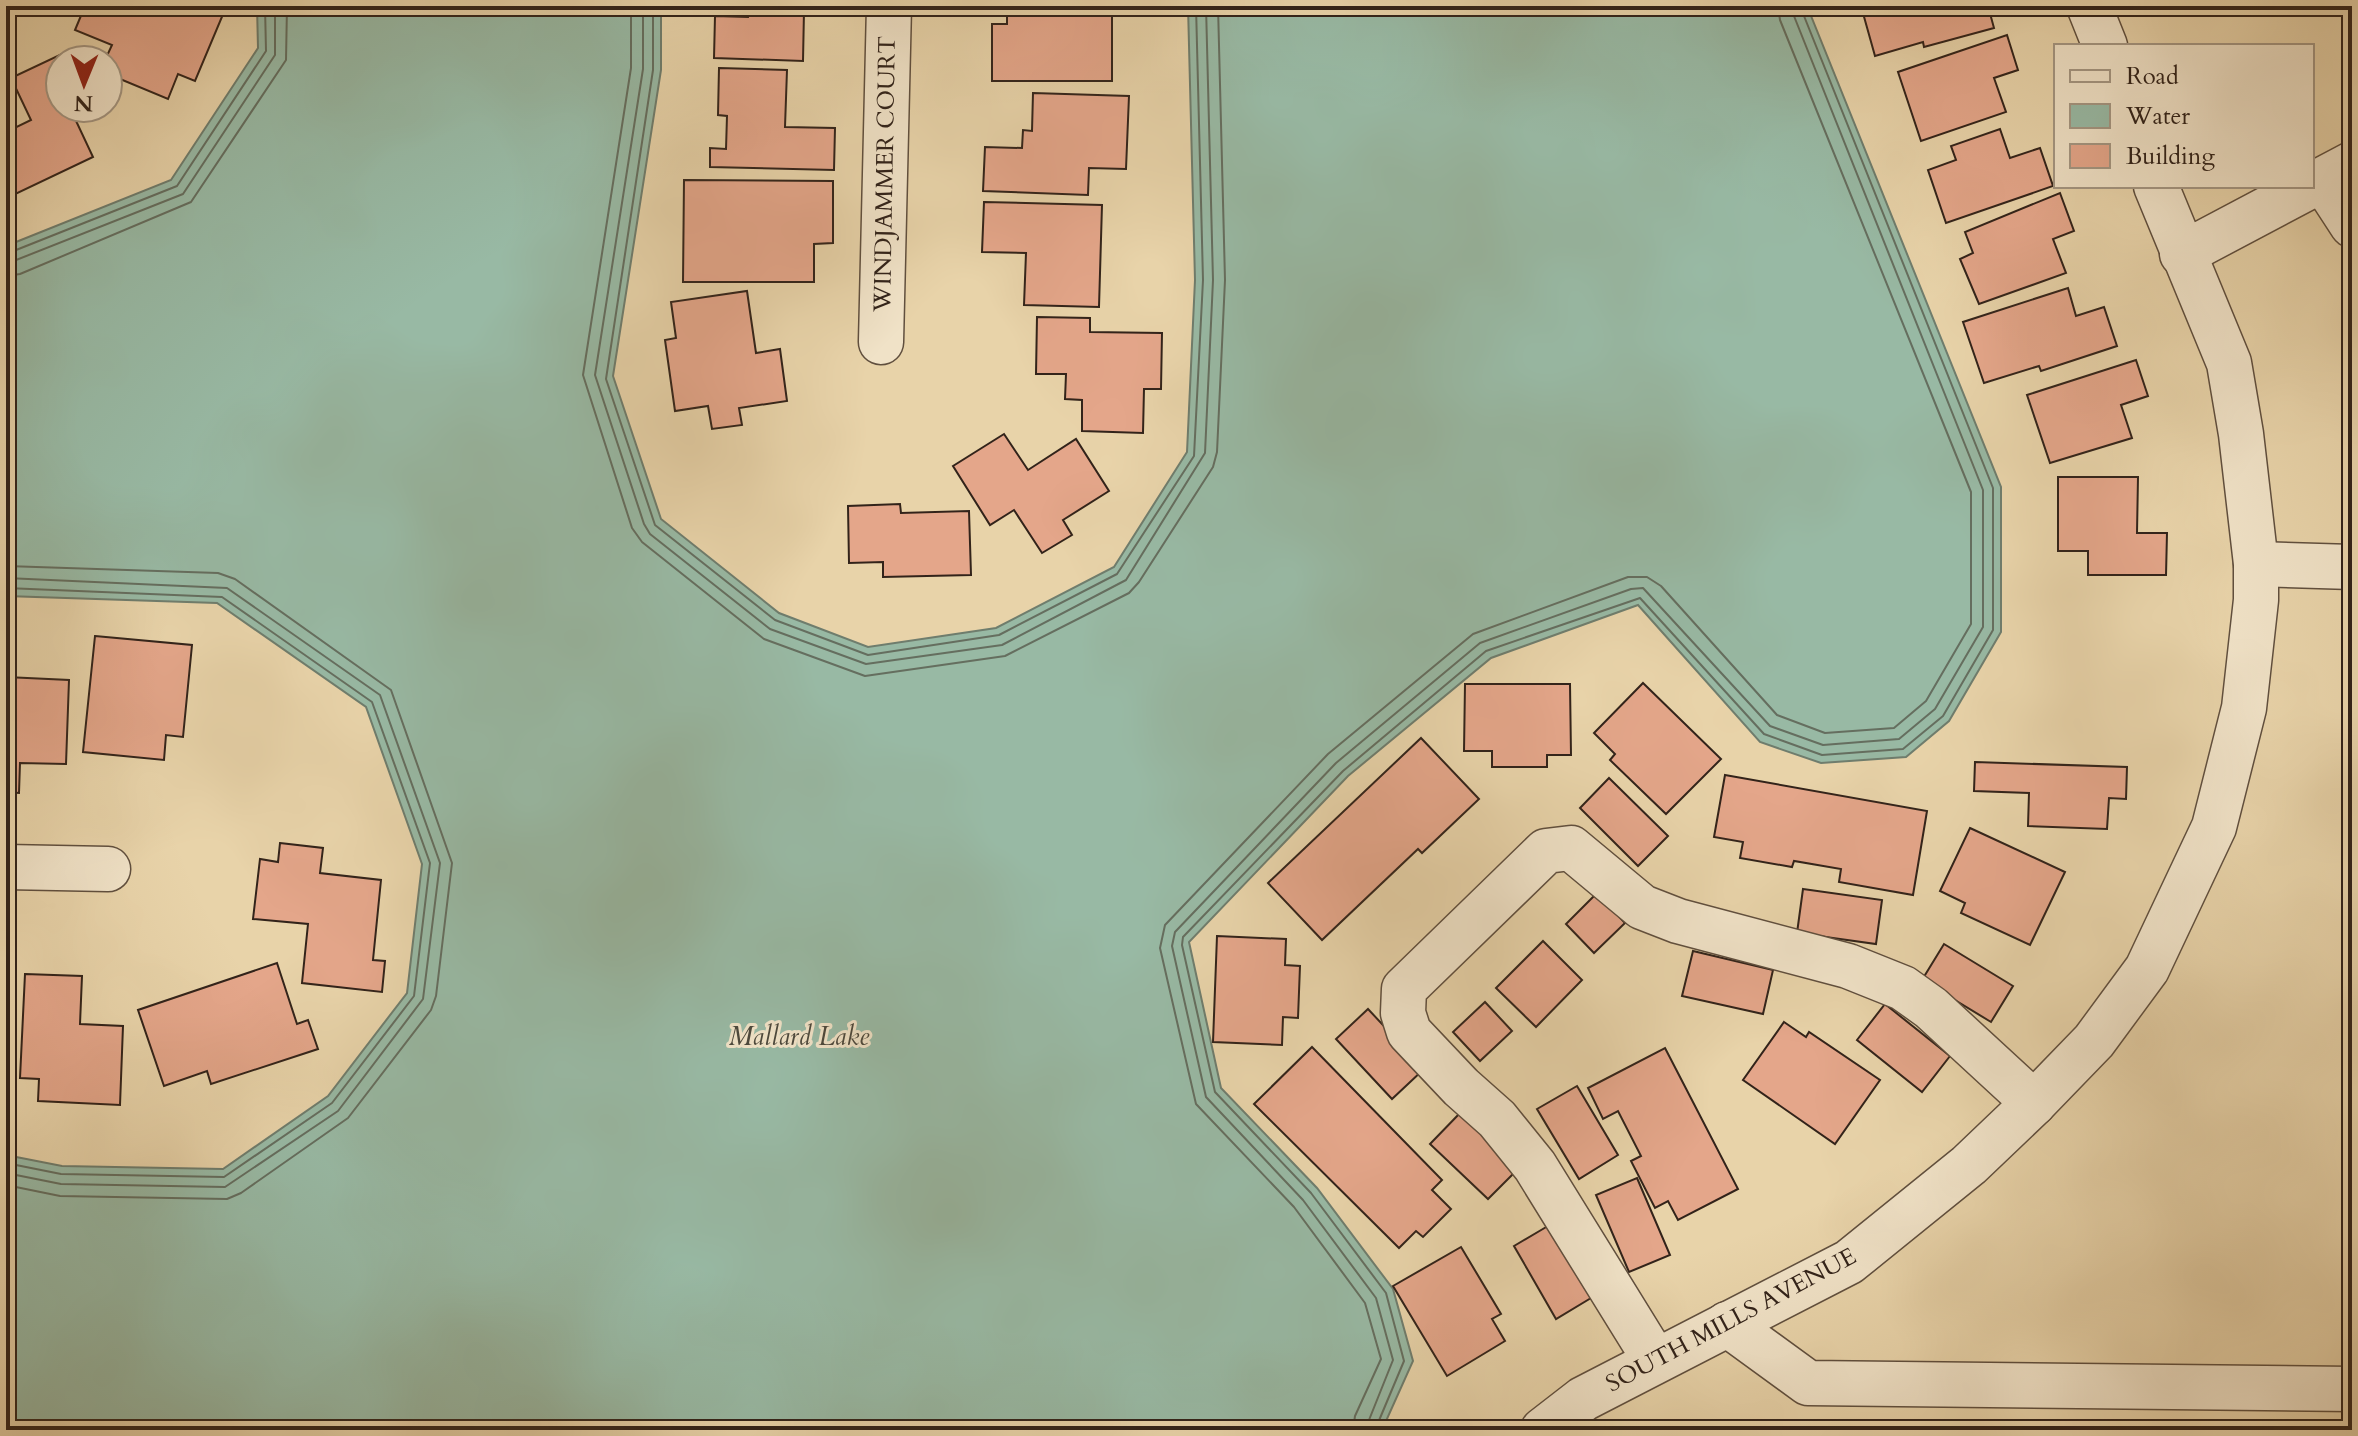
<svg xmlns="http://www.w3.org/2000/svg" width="2358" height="1436" font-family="Cardo,serif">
	<rect width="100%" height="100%" fill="#e8d3a9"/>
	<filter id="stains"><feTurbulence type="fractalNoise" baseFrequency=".0025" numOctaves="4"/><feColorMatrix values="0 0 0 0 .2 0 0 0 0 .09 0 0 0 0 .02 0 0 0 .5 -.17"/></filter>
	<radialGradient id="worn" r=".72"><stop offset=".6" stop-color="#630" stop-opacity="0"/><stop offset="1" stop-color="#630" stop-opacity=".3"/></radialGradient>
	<path fill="#98b9a4" stroke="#6f7d6d" stroke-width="2" d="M257,6H661V70L613,376L661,519L779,613L868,647L996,628L1114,567L1187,452L1195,280L1188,6H1807L2001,487V632L1949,721L1906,757L1821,763L1760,742L1638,605L1491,658L1348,776L1189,942L1221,1088L1317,1188L1393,1289L1413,1361L1382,1430H6V1155L62,1166L223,1169L328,1096L407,993L422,864L366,707L217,603L6,596V246L171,180L258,48Z"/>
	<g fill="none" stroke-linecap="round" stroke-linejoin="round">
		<g stroke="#656e5f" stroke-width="2">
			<path d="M631,6V68L583,375L632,528L642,542L764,639L865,676L1005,656L1129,593L1139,582L1213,467L1217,452L1225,280L1218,6"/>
			<path d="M643,6V69L595,375L644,524L650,534L770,629L866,664L1002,645L1126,580L1205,453L1213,280L1206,6"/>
			<path d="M653,6V70L606,379L655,525L775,620L868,655L999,635L1117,574L1194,456L1203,280L1196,6"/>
			<path d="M6,254L177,186L266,51L265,6"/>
			<path d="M6,264L183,194L275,55V6"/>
			<path d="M6,276L20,274L191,202L286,60L287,6"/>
			<path d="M6,566L218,573L235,579L391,690L452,863L436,996L431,1010L348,1118L241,1193L227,1199L60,1196L6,1185"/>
			<path d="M6,578L227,588L380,695L440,863L423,999L338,1111L225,1187L61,1184L6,1173"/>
			<path d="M6,588L222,597L372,702L430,863L414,996L332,1103L224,1177L61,1174L6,1163"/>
			<path d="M1353,1430L1355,1416L1381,1359L1365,1303L1294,1207L1196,1104L1160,948L1165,925L1328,754L1473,634L1628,577H1647L1661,586L1777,715L1825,733L1894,728L1926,701L1971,624V492L1780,20L1778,6"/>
			<path d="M1365,1430L1393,1360L1376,1298L1303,1200L1206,1097L1172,946L1175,932L1336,763L1480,643L1631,589L1643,588L1770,726L1823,745L1899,739L1935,709L1983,627V490L1790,6"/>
			<path d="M1375,1430L1404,1361L1386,1293L1311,1193L1215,1092L1182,945L1183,937L1343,771L1486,651L1640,598L1764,734L1822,755L1903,749L1943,716L1993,630V488L1800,6"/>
		</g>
	</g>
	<g fill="#e4a68a" stroke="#32231a" stroke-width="2">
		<path d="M85,6H210L224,12L195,81L178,74L168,99L108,74L105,60L112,45L75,30Z"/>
		<path d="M749,6H835V12L804,11L803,61L714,58L715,16L748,17Z"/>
		<path d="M1007,6H1112V81H992V24H1007Z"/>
		<path d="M1861,6H1988L1994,28L1924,47L1923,42L1875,56Z"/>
		<path d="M2007,35L2018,70L1994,78L2006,112L1921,141L1898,72Z"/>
		<path d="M66,52L70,60H60V108H70L93,157L7,198L6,132L31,120L11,78Z"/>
		<path d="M719,68L787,70L785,127L835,128L834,170L710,167V148L726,149L727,116L718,115Z"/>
		<path d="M1033,93L1129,96L1126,169L1089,168L1088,195L983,191L985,147L1022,148L1023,130L1032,131Z"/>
		<path d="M2000,129L2010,158L2040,148L2053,186L1946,223L1928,170L1956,160L1951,146Z"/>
		<path d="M684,180L833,181V243L814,244V282H683Z"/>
		<path d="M2060,193L2074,231L2053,239L2066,273L1979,304L1960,259L1973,253L1965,232Z"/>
		<path d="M984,202L1102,205L1099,307L1024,305L1026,253L982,252Z"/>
		<path d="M2068,288L2076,316L2104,307L2117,346L2041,371L2039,366L1984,383L1963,322Z"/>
		<path d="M747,291L756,353L780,349L787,401L739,408L742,425L712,429L708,406L675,411L665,340L676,338L671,302Z"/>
		<path d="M1037,317L1090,318V332L1162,333L1161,389H1144L1143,433L1082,431V400L1065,399L1066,374H1036Z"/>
		<path d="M2136,360L2148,396L2121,405L2132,438L2050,463L2027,395Z"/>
		<path d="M1004,434L1028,470L1076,439L1109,491L1063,520L1072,535L1042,553L1014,510L990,525L953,466Z"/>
		<path d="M2058,477H2138L2137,533H2167L2166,575H2088V551H2058Z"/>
		<path d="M900,504L901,513L969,511L971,575L883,577V562L849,563L848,506Z"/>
		<path d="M95,636L192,645L183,737L166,735L164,760L83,752Z"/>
		<path d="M6,677L69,680L66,764L20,763L19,793L6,792Z"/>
		<path d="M1643,683L1721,759L1666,814L1610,760L1615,754L1594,733Z"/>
		<path d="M1465,684H1570L1571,755H1547V767H1492V751H1464Z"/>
		<path d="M1421,738L1479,799L1422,853L1418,849L1322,940L1268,883Z"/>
		<path d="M1975,762L2127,767L2126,799L2109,798L2107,829L2028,826L2029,793L1974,791Z"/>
		<path d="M1725,775L1927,811L1913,895L1839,882L1841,869L1794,861L1792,867L1740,858L1743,842L1714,837Z"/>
		<path d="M1609,778L1668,836L1638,866L1580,808Z"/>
		<path d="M1970,828L2065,872L2030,945L1961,913L1965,903L1940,891Z"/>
		<path d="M280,843L323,848L320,873L381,880L373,960L385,961L382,992L302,983L308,924L253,919L260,859L278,862Z"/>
		<path d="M1803,889L1882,900L1876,944L1797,933Z"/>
		<path d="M1597,893L1625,923L1594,953L1566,924Z"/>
		<path d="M1217,936L1286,939L1285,965L1300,966L1298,1018L1283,1017L1282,1045L1213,1042Z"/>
		<path d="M1543,941L1582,980L1536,1027L1496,988Z"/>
		<path d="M1944,944L2013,986L1991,1022L1922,980Z"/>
		<path d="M1693,951L1773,970L1763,1014L1682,996Z"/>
		<path d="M277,963L297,1024L308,1020L318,1049L211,1084L207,1071L164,1086L138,1010Z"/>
		<path d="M25,974L82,976L80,1024L123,1026L120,1105L38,1101L39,1079L20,1078Z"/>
		<path d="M1485,1002L1512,1031L1480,1061L1453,1032Z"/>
		<path d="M1885,1004L1950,1056L1922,1092L1857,1040Z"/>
		<path d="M1368,1009L1424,1069L1392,1099L1336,1039Z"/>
		<path d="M1784,1022L1806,1037L1809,1032L1880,1080L1835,1144L1743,1080Z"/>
		<path d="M1312,1047L1442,1180L1432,1190L1451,1209L1423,1237L1416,1231L1399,1248L1254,1104Z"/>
		<path d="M1665,1048L1738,1189L1678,1220L1668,1201L1655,1208L1631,1161L1641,1156L1618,1111L1603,1119L1588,1088Z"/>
		<path d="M1577,1086L1618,1155L1579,1179L1537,1109Z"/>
		<path d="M1461,1112L1519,1168L1488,1199L1430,1144Z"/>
		<path d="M1637,1178L1670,1255L1629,1272L1596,1195Z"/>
		<path d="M1553,1223L1596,1295L1556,1319L1514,1246Z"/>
		<path d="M1461,1247L1501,1314L1492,1319L1505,1341L1447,1376L1393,1286Z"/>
	</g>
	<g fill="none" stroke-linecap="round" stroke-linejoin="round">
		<defs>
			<g id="minor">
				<path d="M2324,182L2352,225"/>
				<path d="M2182,254L2352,164"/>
				<path d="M881,342L889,6"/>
				<path d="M2256,564L2352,567"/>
				<path d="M6,867L108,869"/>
				<path d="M1727,1324L1808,1383L2352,1389"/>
				<path d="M1655,1360L1535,1166L1497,1119L1461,1087L1409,1032L1403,1013L1404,989L1546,851L1571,848L1642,907L1678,921L1848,966L1903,988L1931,1008L2034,1103"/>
			</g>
			<g id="tertiary">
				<path d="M2089,6L2105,46"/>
				<path d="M1543,1430L1583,1399L1849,1262L1969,1165L2034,1103L2094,1041L2147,969L2214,827L2244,708L2256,600V564L2241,434L2229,363L2156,186"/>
			</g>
		</defs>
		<use href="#minor" stroke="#604f3e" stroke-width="47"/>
		<use href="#tertiary" stroke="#604f3e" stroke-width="47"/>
		<use href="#minor" stroke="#f0e2c7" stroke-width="44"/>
		<use href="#tertiary" stroke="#f0e2c7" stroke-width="44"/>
	</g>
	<g text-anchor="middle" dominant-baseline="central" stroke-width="6" stroke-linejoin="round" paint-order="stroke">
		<g font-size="24" fill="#32231a" stroke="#f0e2c7">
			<text transform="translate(885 174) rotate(-89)">WINDJAMMER COURT</text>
			<text transform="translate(1731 1320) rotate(-28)">SOUTH MILLS AVENUE</text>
		</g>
		<g font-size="26" font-style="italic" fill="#4c483c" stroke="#f0e2c7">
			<text x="799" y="1036">Mallard Lake</text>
		</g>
	</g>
	<rect width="2358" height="1436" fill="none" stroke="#e8d3a9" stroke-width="32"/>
	<rect x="8" y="8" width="2342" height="1420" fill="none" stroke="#32231a" stroke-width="4"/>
	<rect x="16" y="16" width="2326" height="1404" fill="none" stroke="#32231a" stroke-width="2"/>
	<rect x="2054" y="44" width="260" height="144" fill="#f0e2c7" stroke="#a49682" stroke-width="2"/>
	<rect x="2070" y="70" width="40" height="12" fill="#f0e2c7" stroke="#a49682" stroke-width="2"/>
	<text x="2126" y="84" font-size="24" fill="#32231a">Road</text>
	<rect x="2070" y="104" width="40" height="24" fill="#98b9a4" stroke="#a49682" stroke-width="2"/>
	<text x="2126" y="124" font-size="24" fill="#32231a">Water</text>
	<rect x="2070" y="144" width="40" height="24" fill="#e4a68a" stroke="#a49682" stroke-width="2"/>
	<text x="2126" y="164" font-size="24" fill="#32231a">Building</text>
	<g transform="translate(84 84) rotate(181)"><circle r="38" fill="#f0e2c7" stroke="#a49682" stroke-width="2"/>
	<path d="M0-6L14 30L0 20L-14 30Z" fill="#8f2418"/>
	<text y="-12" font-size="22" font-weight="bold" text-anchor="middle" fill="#32231a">N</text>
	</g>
	<rect width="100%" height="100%" filter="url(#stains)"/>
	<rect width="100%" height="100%" fill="url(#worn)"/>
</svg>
